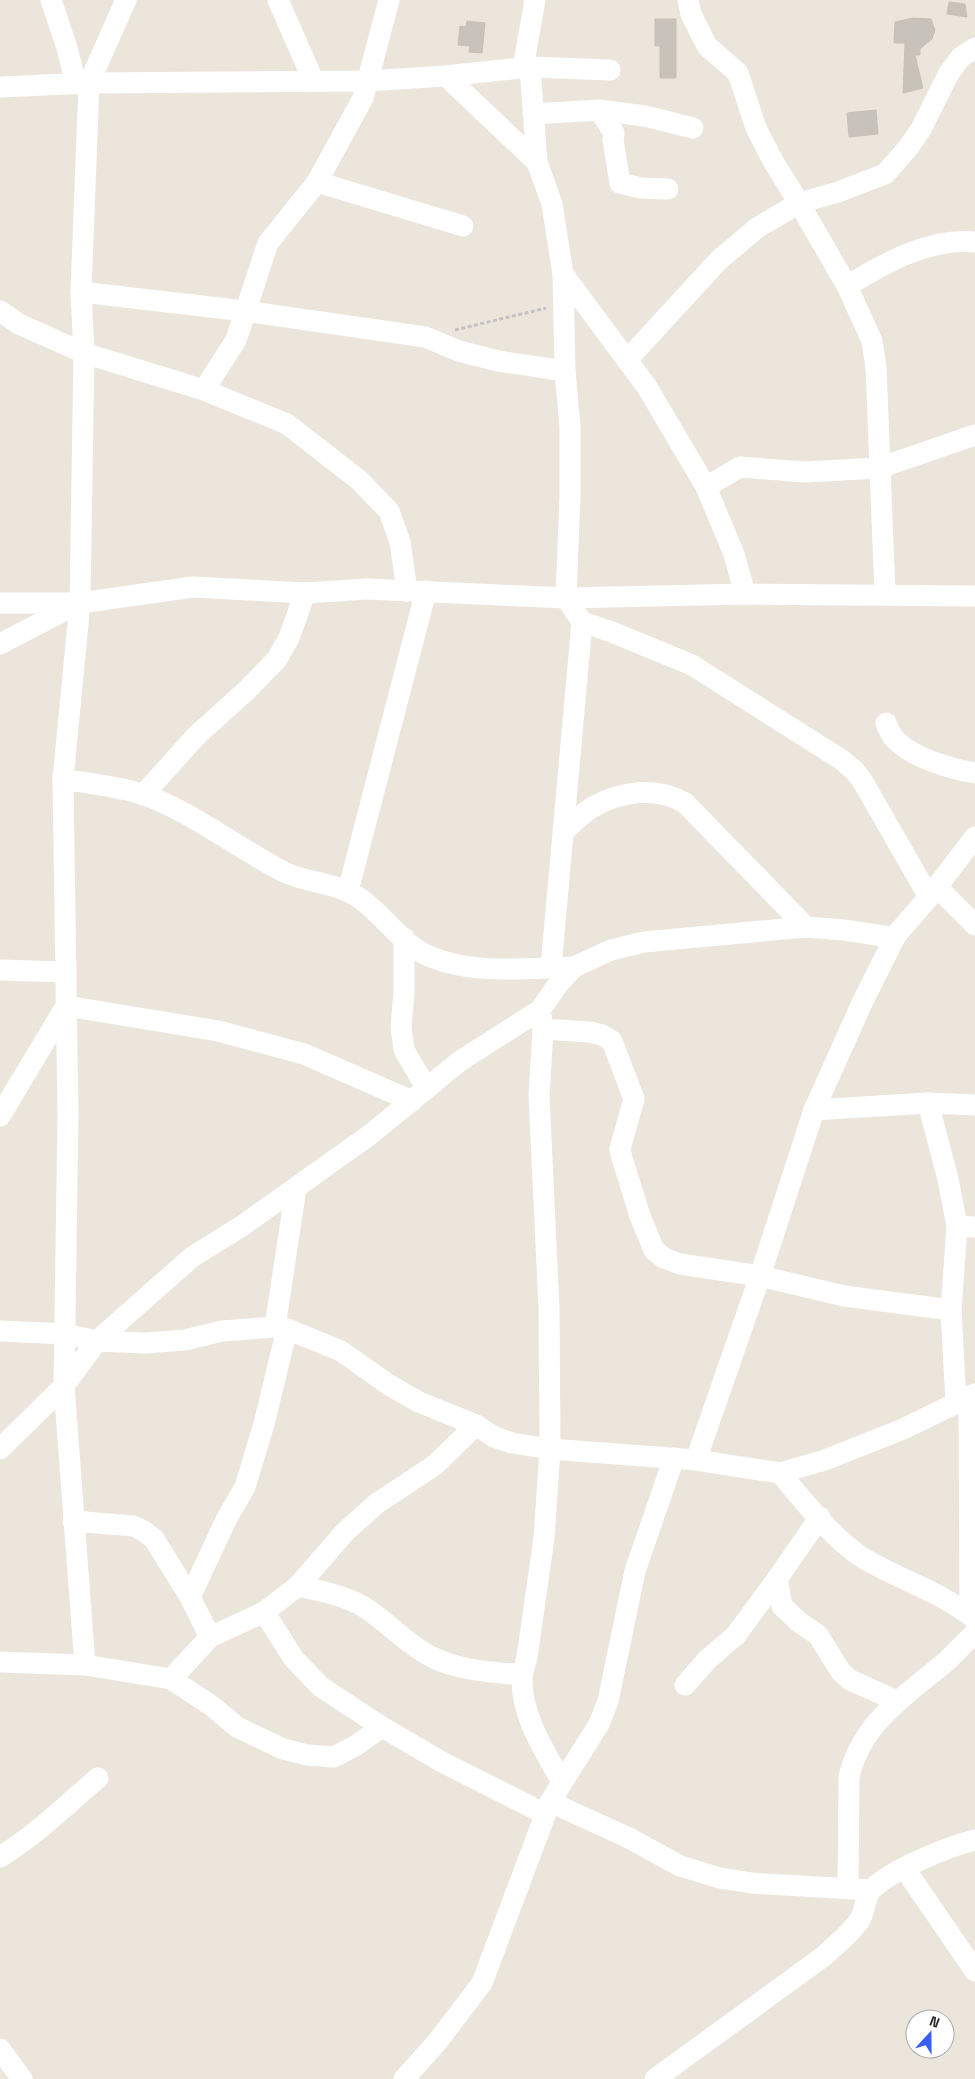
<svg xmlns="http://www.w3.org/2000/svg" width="975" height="2079" font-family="'Space Grotesk',sans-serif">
	<rect width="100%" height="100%" fill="#ece5dc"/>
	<g fill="#c7c3ba" stroke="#c8c1b5">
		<path d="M949,2L965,4L967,17L947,14Z"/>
		<path d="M913,18L931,19L935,30L932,39L920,49V55H915L923,88L903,93L905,43H894L895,22Z"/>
		<path d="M655,19H676V78H660V46H655Z"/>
		<path d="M467,21L485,23L482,53L469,52L470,46L458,45L460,26L466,27Z"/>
		<path d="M876,110L878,134L849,137L847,113Z"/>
	</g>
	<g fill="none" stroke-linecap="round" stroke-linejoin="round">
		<path stroke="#c3c3c3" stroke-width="3" stroke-dasharray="4 2.5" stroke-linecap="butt" d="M455,330L546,308"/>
		<g stroke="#fff" stroke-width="21">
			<path d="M51,0L67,48L76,84"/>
			<path d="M278,0L313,80"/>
			<path d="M688,0L691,14L707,46L738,73L756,128L773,161L799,203L847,286L872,341L876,367L885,594"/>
			<path d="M530,67L537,162L552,204L563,274L565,371L570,427V496L566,598L582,622L612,632L692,665L842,760L855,771L863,782L929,897"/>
			<path d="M523,68L535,0"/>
			<path d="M446,76L537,162"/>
			<path d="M0,87L89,83L367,81L446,76L530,67L610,70"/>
			<path d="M599,110L614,133L613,140L620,183L641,188L668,189"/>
			<path d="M533,114L599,110L645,116L693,128"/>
			<path d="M317,182L463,226"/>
			<path d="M563,274L647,387L706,487L734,554L745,594"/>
			<path d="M847,286C885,263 928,238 975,242"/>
			<path d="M81,292L245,311L425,337L459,351L498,361L565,371"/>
			<path d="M0,311L19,324L84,353L204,390L287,424L359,480L389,511L400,542L407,591"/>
			<path d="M627,360L719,260L757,228L799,203L838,192L885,174L908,148L921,129L949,73L961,57L975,48"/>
			<path d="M204,390L236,340L268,243L317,182L363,98L389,0"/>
			<path d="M706,487L740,467L805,472L879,468L975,435"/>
			<path d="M0,603H80L193,587L305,593L367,589L566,598L745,594L975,596"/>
			<path d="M0,644L75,605"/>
			<path d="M886,723C888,728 890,733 893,737C909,757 951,769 975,773"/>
			<path d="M63,779C90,784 119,786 145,795C194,813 237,848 284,872C304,882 329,882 349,892C380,907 398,944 431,957C475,975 528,968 574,967"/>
			<path d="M143,795L196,736L247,690L277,659L289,638L305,593"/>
			<path d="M563,832C573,824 582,813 593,807C621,791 657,786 685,803L806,927"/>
			<path d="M937,887L975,925"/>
			<path d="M348,891L426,591"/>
			<path d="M404,938V992L401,1027L404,1050L427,1089"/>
			<path d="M551,967L582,622"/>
			<path d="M0,970L66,972"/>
			<path d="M540,1010L543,1029L539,1096L549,1308L550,1449L544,1538L527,1657C526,1663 523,1670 522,1676C521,1716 543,1748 562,1782"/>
			<path d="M543,1029L590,1032L602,1035L612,1041L634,1099L620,1149L622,1158L640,1216L654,1250L664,1258L680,1264L760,1276L844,1296L951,1310"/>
			<path d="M928,1103L948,1179L957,1226L951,1310L956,1403"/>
			<path d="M814,1110L928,1103L975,1105"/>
			<path d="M0,1116L66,1006L218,1031L304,1054L412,1101"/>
			<path d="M957,1226L975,1227"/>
			<path d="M275,1327L296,1188"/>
			<path d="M0,1331L65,1334L97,1341L145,1343L185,1340L222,1331L275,1327L287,1329L341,1351L389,1385L419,1402L476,1425L494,1437L512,1443L550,1449L696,1460L780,1473L825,1460L903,1429L975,1394"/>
			<path d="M969,1396L970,1614"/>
			<path d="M0,1449L64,1386L97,1341L192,1257L242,1226L371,1134L460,1061L540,1010L559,983L574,967L611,950L644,942L806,927L844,930L890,937L896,935L929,897L975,837"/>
			<path d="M696,1460L760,1276L814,1110L862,1003L896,935"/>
			<path d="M780,1473C804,1501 832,1538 863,1558C900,1580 941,1592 975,1619"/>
			<path d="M820,1517L777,1579L782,1606L799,1622L818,1635L841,1672L850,1680L897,1701"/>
			<path d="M73,1521L133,1526L144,1531L154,1539L190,1597L210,1637"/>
			<path d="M298,1586C320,1591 344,1595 364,1607C388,1622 406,1644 432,1657C460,1671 492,1672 522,1675"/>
			<path d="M190,1597L227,1518L245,1487L264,1424L287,1329"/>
			<path d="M264,1612L294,1659L321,1687L382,1727L442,1762L545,1814"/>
			<path d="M0,1662L85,1665L171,1679L212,1706L237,1727L283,1749L307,1755L334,1757L355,1746L382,1727"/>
			<path d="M85,1665L64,1386L68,1115L63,779L80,603L84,353L81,292L89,83L126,0"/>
			<path d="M171,1679L210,1637L264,1612L298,1586L345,1532L376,1504L435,1465L476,1425"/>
			<path d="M685,1685L708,1659L736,1635L777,1579"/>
			<path d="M550,1802L629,1838L680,1866L720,1878L751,1883L870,1890"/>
			<path d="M0,1857C36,1835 66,1805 98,1778"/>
			<path d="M905,1869L975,1971"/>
			<path d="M848,1889L849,1777C861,1722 908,1694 948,1660C957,1651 966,1642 975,1633"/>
			<path d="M0,2049L22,2079"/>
			<path d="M404,2079L438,2041L482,1983L550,1802L599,1724L608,1701L635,1571L674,1458"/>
			<path d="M655,2079L824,1956C836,1944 852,1933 861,1918C865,1909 865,1896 872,1889C893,1869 947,1847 975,1840"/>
		</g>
	</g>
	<g transform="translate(930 2034) rotate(21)"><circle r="24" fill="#ffffff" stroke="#aaaaaa"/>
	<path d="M0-4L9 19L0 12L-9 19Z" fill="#395dfb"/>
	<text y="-8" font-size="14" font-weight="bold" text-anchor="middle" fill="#2a2a2a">N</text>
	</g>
</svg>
